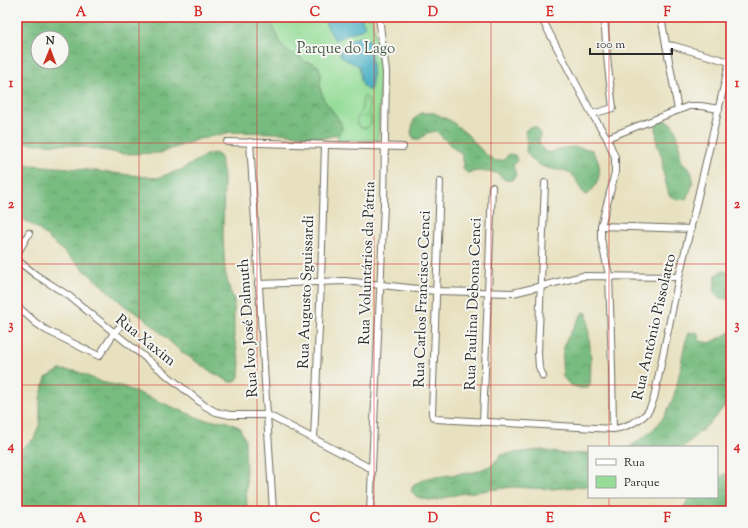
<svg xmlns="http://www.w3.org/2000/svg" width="748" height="528" font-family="'Sorts Mill Goudy',serif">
	<defs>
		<pattern id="forest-crowns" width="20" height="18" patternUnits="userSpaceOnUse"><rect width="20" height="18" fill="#78bc80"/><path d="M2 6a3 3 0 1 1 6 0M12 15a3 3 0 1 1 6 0" fill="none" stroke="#639969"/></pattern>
		<pattern id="wetland-marsh" width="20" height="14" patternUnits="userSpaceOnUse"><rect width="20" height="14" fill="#95dd98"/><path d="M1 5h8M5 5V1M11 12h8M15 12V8" fill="none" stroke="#81be83"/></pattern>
	</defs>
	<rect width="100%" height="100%" fill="#f6f6f2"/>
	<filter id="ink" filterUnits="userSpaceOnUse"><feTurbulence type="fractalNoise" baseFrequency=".025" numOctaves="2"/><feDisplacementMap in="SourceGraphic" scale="8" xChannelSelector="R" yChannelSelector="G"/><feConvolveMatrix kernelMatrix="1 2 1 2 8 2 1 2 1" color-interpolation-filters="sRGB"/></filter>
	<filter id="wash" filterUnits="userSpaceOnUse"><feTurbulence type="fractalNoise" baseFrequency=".012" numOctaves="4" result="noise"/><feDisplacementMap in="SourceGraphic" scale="16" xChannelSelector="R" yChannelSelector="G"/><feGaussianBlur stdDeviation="0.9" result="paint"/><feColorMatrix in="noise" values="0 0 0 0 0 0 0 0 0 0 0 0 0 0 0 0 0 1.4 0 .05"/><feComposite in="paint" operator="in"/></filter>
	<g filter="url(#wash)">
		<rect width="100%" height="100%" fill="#e8e1c0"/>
		<path fill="#95dd98" stroke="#608462" d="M266,17H372L381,69L378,140H338V134L342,129L340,121L324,100L320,88L321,75L313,63L305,62L300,57L287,51L282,47L272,26Z"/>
		<g fill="url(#forest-crowns)" stroke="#527456" fill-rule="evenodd">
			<path d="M17,17H266L273,26L282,47L287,51L300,57L305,62L313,63L319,67L321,75L320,88L324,100L340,121L342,129L338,134L325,138L280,133L231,132L199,139L160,153L124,154L72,145L17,143ZM38,38H62V62H38Z"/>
			<path d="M421,113H434L451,121L468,135L485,154L496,161L504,160L509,154L515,155L517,160L513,166L516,175L512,180H505L497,173L478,171L467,173L463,169L464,164L461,153L453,148L436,131L427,133L420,139H414L411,133L414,119Z"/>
			<path d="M659,121H668C681,131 678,148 682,162C697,172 694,185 686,199L677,200L669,195L663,172L662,157L657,144L656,126Z"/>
			<path d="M529,127H536L540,134L539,144L545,152C553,153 556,150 563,148C573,146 583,148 592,150C594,154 597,158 598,161C602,174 597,189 586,195C576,187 580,180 570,173C566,170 561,170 557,170C542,167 534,165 526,151L527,141L525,131Z"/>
			<path d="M215,153L220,156L224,176L223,236L225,271L230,291L234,299V337L240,362L239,377L235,382H230L213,373L179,350L147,320L125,306L37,228L17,216V164L69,168L157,178L183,169L206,155Z"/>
			<path d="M721,271L731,272V300L720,298L714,291L716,275Z"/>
			<path d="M583,312L587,313L591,359L590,385L588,388H580L570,385L563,377L562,362L564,344Z"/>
			<path d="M697,332L700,341L710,343L731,332V400L728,402L712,421L683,447H629C658,430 671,413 678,380C682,364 682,348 689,333Z"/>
			<path d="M60,370L76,371L101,382L124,387L204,420L225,421L239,427L245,439L247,511H17V452L34,439L40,423V398L46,378Z"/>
			<path d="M541,450L565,454L589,453V486L551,489L512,487L459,494L433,501L417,497L411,491L413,485L427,478L475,472L492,465L501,455L512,453Z"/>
			<path d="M731,471V506L720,511H681L690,497H717V478Z"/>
		</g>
		<path fill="url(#wetland-marsh)" stroke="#608462" d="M364,97L368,98C370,103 369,105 369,110C369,115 373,120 370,125C367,130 359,129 357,124C355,117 361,114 362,109C362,105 361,102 364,97Z"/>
		<g fill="#44afc3" stroke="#386d77">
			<path d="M322,17H361L365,26L362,30L349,33L337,40L334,39Z"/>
			<path d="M359,37L368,38C371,43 378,105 364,87C359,80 361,73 359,66L346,60L340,55V48C346,43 351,39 359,37Z"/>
		</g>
	</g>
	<g filter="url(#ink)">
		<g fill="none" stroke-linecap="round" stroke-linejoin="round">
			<defs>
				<g id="minor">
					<path d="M541,17L592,114L607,138L615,157V172L612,185L601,226V239L609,275L612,368L613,429"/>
					<path d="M661,17L678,110"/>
					<path d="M666,45L674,46L730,62"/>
					<path d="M592,114L613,108L608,67L604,17"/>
					<path d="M607,138L689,106H701L719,109"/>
					<path d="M227,142L403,147"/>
					<path d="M250,142L273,511"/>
					<path d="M440,182L432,414L433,417L436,419L613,429C624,428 643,420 649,410C651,406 653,401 654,398L679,277L731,56"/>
					<path d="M601,226L691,229"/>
					<path d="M17,254L29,233"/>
					<path d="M17,260L36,275L69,296L205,406L216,412L230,415H268L372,469"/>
					<path d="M258,284L345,281L436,291L513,293L583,276L679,277"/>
					<path d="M17,306L36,323L46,330L99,356L114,333L126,320"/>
					<path d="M543,376L539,367L538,353L545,183"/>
					<path d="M483,422L492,187"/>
					<path d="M314,439L321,281L325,145"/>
					<path d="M273,510L290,511"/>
					<path d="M370,511L384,205L386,72L379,17"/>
				</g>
			</defs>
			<use href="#minor" stroke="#6d6b5f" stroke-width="8"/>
			<use href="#minor" stroke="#fff" stroke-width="6"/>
		</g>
	</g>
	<path fill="none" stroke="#d62828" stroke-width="1" stroke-opacity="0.55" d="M139,17V511M257,17V511M374,17V511M491,17V511M609,17V447M17,143H731M17,264H731M17,385H731M609,497V511"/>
	<g text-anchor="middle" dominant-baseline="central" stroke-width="4" stroke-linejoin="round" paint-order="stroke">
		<g font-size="15" fill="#465846" stroke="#f6f6f2">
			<text x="346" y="49">Parque do Lago</text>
		</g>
		<g font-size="15" fill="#2b2b2b" stroke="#f6f6f2">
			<text transform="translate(368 263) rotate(-88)">Rua Voluntários da Pátria</text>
			<text transform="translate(307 292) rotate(-88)">Rua Augusto Sguissardi</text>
			<text transform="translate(423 299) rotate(-88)">Rua Carlos Francisco Cenci</text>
			<text transform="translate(474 304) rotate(-88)">Rua Paulina Debona Cenci</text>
			<text transform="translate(655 327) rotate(-77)">Rua Antônio Pissolatto</text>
			<text transform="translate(249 328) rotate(-94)">Rua Ivo José Dalmuth</text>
			<text transform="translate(145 341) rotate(39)">Rua Xaxim</text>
		</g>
	</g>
	<rect width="748" height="528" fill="none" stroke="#f6f6f2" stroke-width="44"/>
	<rect x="588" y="446" width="130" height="52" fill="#f6f6f2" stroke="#a5a5a2"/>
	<rect x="596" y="459" width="20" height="6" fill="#ffffff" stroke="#a5a5a2"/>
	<text x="624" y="466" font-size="12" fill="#2b2b2b">Rua</text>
	<rect x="596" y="476" width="20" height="12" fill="#95dd98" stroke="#a5a5a2"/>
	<text x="624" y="486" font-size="12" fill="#2b2b2b">Parque</text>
	<g transform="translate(50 50) rotate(1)"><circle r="19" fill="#f6f6f2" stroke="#a5a5a2"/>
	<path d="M0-3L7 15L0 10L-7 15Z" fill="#c8321e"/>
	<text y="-6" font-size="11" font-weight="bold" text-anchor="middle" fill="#2b2b2b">N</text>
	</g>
	<path d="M590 48v6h82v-6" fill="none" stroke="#2b2b2b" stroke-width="2"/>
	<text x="596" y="48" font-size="12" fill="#2b2b2b" stroke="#f6f6f2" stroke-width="3" paint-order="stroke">100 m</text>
	<rect x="22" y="22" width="704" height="484" fill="none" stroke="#d62828" stroke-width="1.5"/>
	<g font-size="13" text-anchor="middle" font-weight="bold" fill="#d62828">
		<text x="81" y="16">A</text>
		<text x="198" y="16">B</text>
		<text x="315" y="16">C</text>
		<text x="433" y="16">D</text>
		<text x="550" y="16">E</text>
		<text x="667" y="16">F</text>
		<text x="11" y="87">1</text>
		<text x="737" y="87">1</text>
		<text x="11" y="208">2</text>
		<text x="737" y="208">2</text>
		<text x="11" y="329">3</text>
		<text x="737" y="329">3</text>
		<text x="11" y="450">4</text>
		<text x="737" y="450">4</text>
		<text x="81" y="522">A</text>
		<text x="198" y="522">B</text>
		<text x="315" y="522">C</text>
		<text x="433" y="522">D</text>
		<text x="550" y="522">E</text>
		<text x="667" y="522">F</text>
	</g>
</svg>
